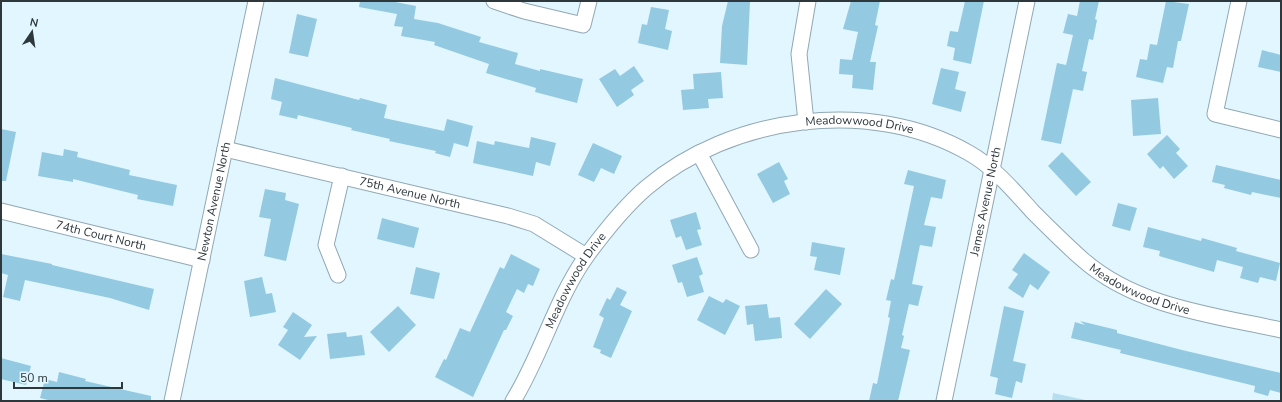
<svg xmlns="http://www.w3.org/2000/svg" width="1282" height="402" font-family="'Nunito Sans',sans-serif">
	<rect width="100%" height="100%" fill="#e1f6ff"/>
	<path fill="#b5def0" d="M1053,393L1090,401H1052Z"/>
	<g fill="#93cae1">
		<path d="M360,1H390L416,6L414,19L438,23L481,37L479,42L518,53L515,64L540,71V69L583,79L577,103L535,92L536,88L486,73L489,64L434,45L435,42L401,36L403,27L394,26L397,14L359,7Z"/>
		<path d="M728,1H750L747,65L720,63L722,26Z"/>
		<path d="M851,1H880L875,25L878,26L870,62H876L873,90L852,88L853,75L839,74L840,59L852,60L858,32L843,29Z"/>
		<path d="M965,1H984L971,64L953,60L955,48L947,46L950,31L958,32Z"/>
		<path d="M1080,1H1099L1095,19L1097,20L1093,40L1089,39L1082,71L1087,72L1083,91L1073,89L1061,144L1041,140L1057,63L1066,65L1073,35L1063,33L1068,14L1077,16Z"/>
		<path d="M1166,1L1189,4L1181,41H1178L1173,68L1167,67L1163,83L1136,77L1140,59L1147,60L1150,44L1157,45Z"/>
		<path d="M651,7L669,10L665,29L672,31L668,50L638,43L642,24L647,25Z"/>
		<path d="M297,14L317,19L308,57L289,53Z"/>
		<path d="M1262,50L1281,55V72L1258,67Z"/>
		<path d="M634,66L644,81L631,90L634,95L617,107L599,79L615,69L620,76Z"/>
		<path d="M941,68L959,72L955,89L966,92L961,112L932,104Z"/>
		<path d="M721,72L723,98L708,99L709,108L683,110L681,90L694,89L693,74Z"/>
		<path d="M275,78L359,100L360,98L387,105L384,118L444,131L447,119L473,126L468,147L454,143L450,157L435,153L436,151L389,141L390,139L351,130L352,128L298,115L297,119L279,115L282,102L271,99Z"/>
		<path d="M1158,98L1161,134L1133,136L1131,100Z"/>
		<path d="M1,129L16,132L6,181H1Z"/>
		<path d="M1167,135L1180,149L1176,153L1188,166L1174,179L1163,166L1160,169L1147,154Z"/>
		<path d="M531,137L556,143L550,166L536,162L533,176L473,163L477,141L494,145L495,141L529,148Z"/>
		<path d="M593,143L622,156L614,174L601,168L594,182L578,175Z"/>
		<path d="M64,149L78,152L77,157L130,170L129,175L177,185L173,206L137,199L138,195L73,179V182L38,176L42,152L63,156Z"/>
		<path d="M1062,152L1091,182L1076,196L1048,166Z"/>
		<path d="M779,162L788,179L784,181L790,194L773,203L757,174Z"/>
		<path d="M1216,165L1281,180V198L1252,192L1251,195L1224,188L1225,185L1212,182Z"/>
		<path d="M908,170L946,180L942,199L931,197L924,225L936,227L932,247L920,245L912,284L923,286L918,306L909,304L902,335L904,336L901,348L910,350L898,401H869L873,383L877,384L890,318L888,317L891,301L886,300L891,279L894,280L914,186L904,184Z"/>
		<path d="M265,189L286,193L285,200L299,204L286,261L264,256L271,219L259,217Z"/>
		<path d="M1118,203L1137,208L1130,231L1112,226Z"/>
		<path d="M696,212L701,229L697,230L702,245L686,250L681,236L676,238L670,220Z"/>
		<path d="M382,218L419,228L414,248L377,239Z"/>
		<path d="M1148,227L1201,241L1202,238L1237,248L1236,251L1280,263L1276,281L1260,277L1258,283L1240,278L1243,267L1217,260L1214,272L1159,256L1160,251L1143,247Z"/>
		<path d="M812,242L845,248L840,275L814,270L817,257L810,256Z"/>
		<path d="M1024,253L1050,272L1038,290L1030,284L1023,298L1008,288L1018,274L1012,270Z"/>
		<path d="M1,254L52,264V265L154,289L149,310L110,298L25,280L20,301L3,297L8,275L1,273Z"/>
		<path d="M511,254L540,269L533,286L528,284L524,293L517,289L506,312L513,316L506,330H504L473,397L435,377L444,359L446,360L460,328L470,332L500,267L504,269Z"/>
		<path d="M697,257L703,274L699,276L704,292L687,297L682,282L678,283L672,265Z"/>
		<path d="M416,267L440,273L434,299L410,294Z"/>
		<path d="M262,277L266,294L272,293L276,312L250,317L244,281Z"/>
		<path d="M617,287L627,292L620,305L632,311L611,358L600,353L601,350L593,347L604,318L599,315L607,298L610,300Z"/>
		<path d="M826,289L842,304L810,339L794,324Z"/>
		<path d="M709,296L723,303L726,299L740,306L725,335L697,320Z"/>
		<path d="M767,304L769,318L780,317L782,338L755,341L753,324L747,325L745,306Z"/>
		<path d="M398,306L416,325L389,352L370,332Z"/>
		<path d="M1004,306L1024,311L1013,361L1026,364L1022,383L1016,381L1012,398L995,394L998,378L990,376Z"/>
		<path d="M293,312L312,325L304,337L317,336L300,360L278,345L288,330L283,327Z"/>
		<path d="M1080,321L1117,330V333L1182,350L1281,373V393L1270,390L1268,396L1254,392L1255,386L1120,353L1121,350L1071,338L1075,322L1085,325Z"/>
		<path d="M346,332L347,337L362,335L365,355L330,359L327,334Z"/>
		<path d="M1,358L31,366L26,385L1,379Z"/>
		<path d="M59,372L86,379L85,381L151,396V401H52L40,398L45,379L57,382Z"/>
	</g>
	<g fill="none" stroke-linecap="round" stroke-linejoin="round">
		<defs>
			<g id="minor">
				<path d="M494,1L524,11L583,25L589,1"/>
				<path d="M1239,1L1215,114L1281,130"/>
				<path d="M806,122L799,54L808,1"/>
				<path id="s1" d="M225,149L508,216L534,224L586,256"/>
				<path d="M699,153L751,250"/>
				<path id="s2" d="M1,211L202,260"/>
				<path d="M338,275L326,245L342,176"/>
				<path id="s3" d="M172,401L256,1"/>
				<path id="s4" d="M513,401C542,354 556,298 588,254C605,231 624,207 646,188C730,116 871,96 969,153C994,167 1014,191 1033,212C1049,228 1065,244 1082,259C1136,307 1213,315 1281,330"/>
				<path id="s5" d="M944,401L1027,1"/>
			</g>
		</defs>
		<use href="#minor" stroke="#91a8b3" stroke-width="17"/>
		<use href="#minor" stroke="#fff" stroke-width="15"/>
	</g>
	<g text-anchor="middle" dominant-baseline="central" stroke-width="3.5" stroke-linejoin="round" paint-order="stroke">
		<g font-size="12" fill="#2e383c" stroke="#e1f6ff">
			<text stroke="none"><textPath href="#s4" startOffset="483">Meadowwood Drive</textPath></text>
			<text stroke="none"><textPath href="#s1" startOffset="190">75th Avenue North</textPath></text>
			<text stroke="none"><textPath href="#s3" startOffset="204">Newton Avenue North</textPath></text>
			<text stroke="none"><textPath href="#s5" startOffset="204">James Avenue North</textPath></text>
			<text stroke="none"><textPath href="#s2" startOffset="103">74th Court North</textPath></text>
			<text stroke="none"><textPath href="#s4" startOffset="136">Meadowwood Drive</textPath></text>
			<text stroke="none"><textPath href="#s4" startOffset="819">Meadowwood Drive</textPath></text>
		</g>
	</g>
	<rect width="1282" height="402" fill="none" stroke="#2e383c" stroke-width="4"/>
	<g transform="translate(32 32) rotate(13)" stroke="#e1f6ff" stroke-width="3" paint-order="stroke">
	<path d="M0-3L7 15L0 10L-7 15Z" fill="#2e383c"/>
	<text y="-6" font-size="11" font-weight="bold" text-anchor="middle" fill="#2e383c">N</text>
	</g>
	<path d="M14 382v6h108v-6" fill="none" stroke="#2e383c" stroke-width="2"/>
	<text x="20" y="382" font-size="12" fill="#2e383c" stroke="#e1f6ff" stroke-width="3" paint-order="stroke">50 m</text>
</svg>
